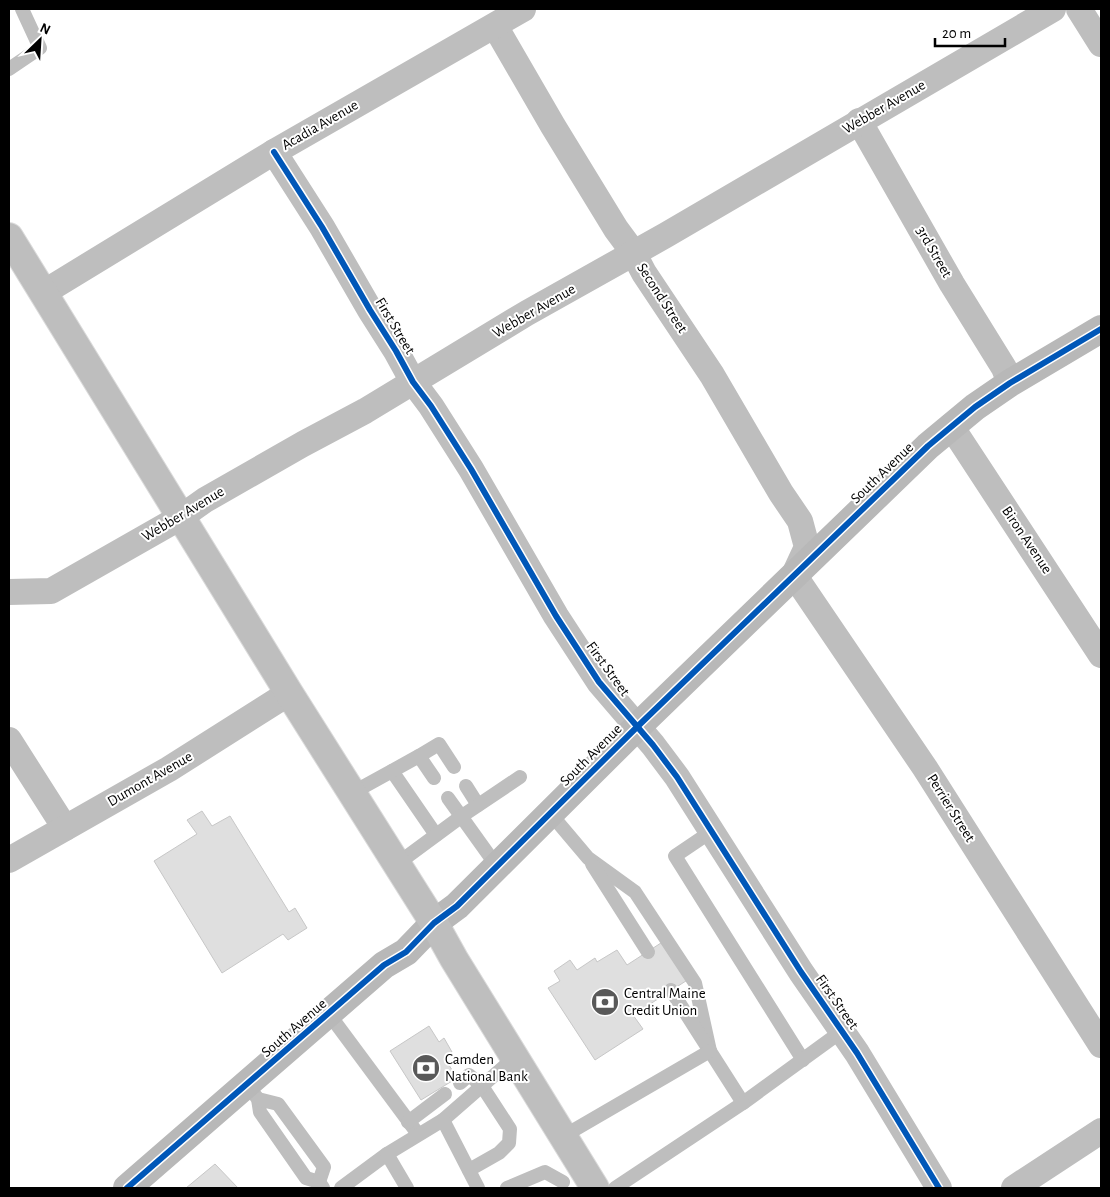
<svg xmlns="http://www.w3.org/2000/svg" width="1110" height="1197" font-family="'Alegreya Sans',sans-serif">
	<rect width="100%" height="100%" fill="#fff"/>
	<g fill="#dfdfdf" stroke="#c7c7c7">
		<path d="M202,811L212,826L230,816L289,912L295,908L307,928L288,940L283,934L222,973L154,861L197,834L187,820Z"/>
		<path d="M664,941L689,979L633,1015L643,1029L595,1060L548,988L560,981L554,971L570,960L577,970L595,958L597,962L617,950L627,965Z"/>
		<path d="M429,1026L439,1042L444,1038L452,1052L444,1057L457,1078L421,1100L390,1051Z"/>
		<path d="M215,1164L238,1188H186Z"/>
	</g>
	<g fill="none" stroke-linecap="round" stroke-linejoin="round">
		<defs>
			<path id="highway" d="M9,237L289,693L434,923L454,959L595,1188"/>
		</defs>
		<use href="#highway" stroke="#dbdbdb" stroke-width="30"/>
		<g stroke="#bebebe" stroke-width="14">
			<path d="M9,69L40,48L22,9"/>
			<path d="M419,756L439,744L454,767"/>
			<path d="M392,771L436,835"/>
			<path d="M466,786L478,805"/>
			<path d="M352,793L419,756L434,778"/>
			<path d="M448,798L496,865"/>
			<path d="M550,813L588,858L635,892L695,983L710,1051"/>
			<path d="M712,831L675,856L803,1060"/>
			<path d="M397,864L462,816L520,777"/>
			<path d="M592,864L648,952"/>
			<path d="M671,990L743,1103L842,1031"/>
			<path d="M329,1014L418,1134"/>
			<path d="M460,1083L469,1075L482,1086L510,1129L509,1143L499,1153L469,1170"/>
			<path d="M247,1085L258,1099L260,1112L306,1178L319,1182L323,1188"/>
			<path d="M258,1099L278,1104L324,1167L319,1182"/>
			<path d="M443,1120L514,1058"/>
			<path d="M408,1122L445,1094"/>
			<path d="M562,1137L710,1051"/>
			<path d="M341,1188L387,1154"/>
			<path d="M407,1188L387,1154L443,1120L478,1188"/>
			<path d="M507,1188L545,1172L563,1182"/>
			<path d="M615,1188L743,1103"/>
		</g>
		<g stroke="#bebebe" stroke-width="26">
			<path d="M1079,9L1101,44"/>
			<path d="M495,26L553,126L616,229L633,252L644,273L712,375L781,493L800,521L807,547L794,575L925,768L1101,1045"/>
			<path d="M859,121L952,284L1004,368L1010,383"/>
			<path d="M274,152L322,227L370,310L396,351L413,382L431,406L471,469L556,616L599,682L653,745L677,777L801,972L857,1053L939,1188"/>
			<path d="M43,293L274,152L523,9"/>
			<path d="M951,426L1101,655"/>
			<path d="M9,592L51,591L181,517L205,500L303,444L365,411L527,313L666,235L1053,9"/>
			<path d="M9,740L65,828"/>
			<path d="M9,860L169,769L289,693"/>
			<path d="M1014,1188L1101,1131"/>
		</g>
		<path stroke="#b8b8b8" stroke-width="28" d="M127,1188L384,965L406,952L434,923L457,906L637,727L928,446L975,407L1010,383L1101,329"/>
		<use href="#highway" stroke="#bebebe" stroke-width="28"/>
		<defs>
			<g id="cycleway">
				<path d="M274,152L322,227L370,310L396,351L413,382L431,406L471,469L556,616L599,682L653,745L677,777L801,972L857,1053L939,1188"/>
				<path d="M127,1188L384,965L406,952L434,923L457,906L637,727L928,446L975,407L1010,383L1101,329"/>
			</g>
		</defs>
		<use href="#cycleway" stroke="#fff" stroke-width="9"/>
		<use href="#cycleway" stroke="#0057b8" stroke-width="6"/>
	</g>
	<defs>
		<symbol id="bank-disc" viewBox="-11 -11 22 22"><circle r="9.5" fill="#595959" stroke="#fff"/><path d="M-6-4H6V4H-6ZM0-2.3a2.3 2.3 0 1 0 0 4.6a2.3 2.3 0 1 0 0-4.6Z" fill="#fff"/></symbol>
	</defs>
	<g fill-rule="evenodd">
		<use href="#bank-disc" x="589" y="986" width="32" height="32"/>
		<use href="#bank-disc" x="410" y="1052" width="32" height="32"/>
	</g>
	<g text-anchor="middle" dominant-baseline="central" stroke-width="4" stroke-linejoin="round" paint-order="stroke">
		<g font-size="15" fill="#000" stroke="#fff">
			<text transform="translate(884 107) rotate(-30)">Webber Avenue</text>
			<text transform="translate(320 125) rotate(-30)">Acadia Avenue</text>
			<text transform="translate(934 252) rotate(60)">3rd Street</text>
			<text transform="translate(662 298) rotate(57)">Second Street</text>
			<text transform="translate(534 311) rotate(-30)">Webber Avenue</text>
			<text transform="translate(395 326) rotate(59)">First Street</text>
			<text transform="translate(882 473) rotate(-44)">South Avenue</text>
			<text transform="translate(183 514) rotate(-31)">Webber Avenue</text>
			<text transform="translate(1027 540) rotate(56)">Biron Avenue</text>
			<text transform="translate(608 669) rotate(54)">First Street</text>
			<text transform="translate(591 755) rotate(-45)">South Avenue</text>
			<text transform="translate(150 779) rotate(-30)">Dumont Avenue</text>
			<text transform="translate(951 808) rotate(58)">Perrier Street</text>
			<text transform="translate(837 1002) rotate(55)">First Street</text>
			<text transform="translate(294 1028) rotate(-41)">South Avenue</text>
		</g>
		<g font-size="15" fill="#000" stroke="#fff" text-anchor="start">
			<text x="624" y="993">Central Maine<tspan x="624" dy="17">Credit Union</tspan></text>
			<text x="445" y="1059">Camden<tspan x="445" dy="17">National Bank</tspan></text>
		</g>
	</g>
	<rect width="1110" height="1197" fill="none" stroke="#000000" stroke-width="20"/>
	<g transform="translate(40 40) rotate(25)" stroke="#ffffff" stroke-width="4" paint-order="stroke">
	<path d="M0-4L9 19L0 12L-9 19Z" fill="#000000"/>
	<text y="-8" font-size="14" font-weight="bold" text-anchor="middle" fill="#000000">N</text>
	</g>
	<path d="M935 38v8h70v-8" fill="none" stroke="#000000" stroke-width="2.5"/>
	<text x="942" y="38" font-size="15" fill="#000000" stroke="#ffffff" stroke-width="4" paint-order="stroke">20 m</text>
</svg>
